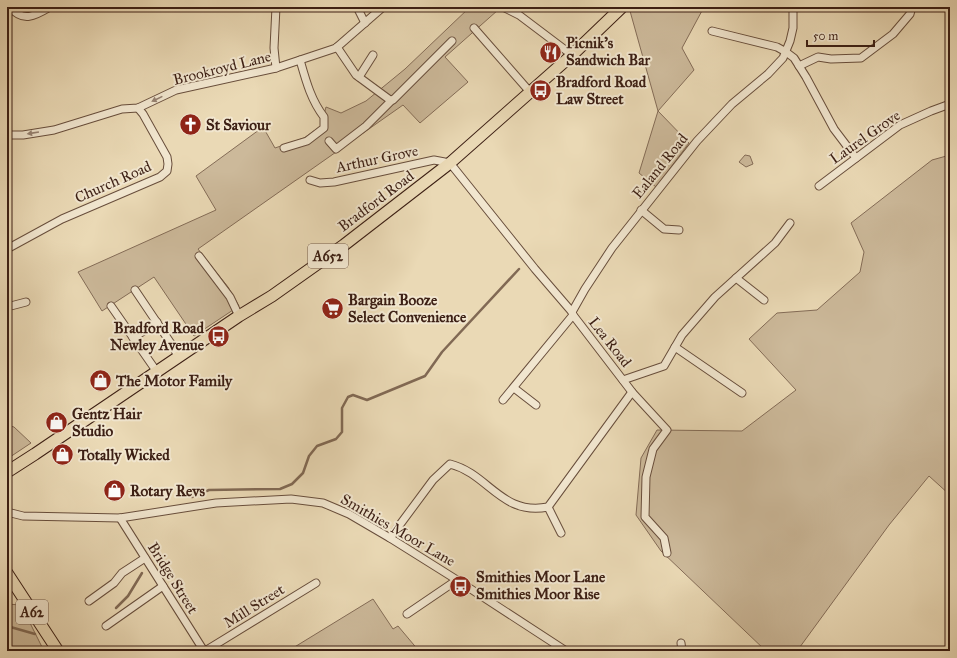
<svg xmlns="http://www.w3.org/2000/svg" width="957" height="658" font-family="'IM FELL Great Primer',serif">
	<rect width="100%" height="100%" fill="#ead9b5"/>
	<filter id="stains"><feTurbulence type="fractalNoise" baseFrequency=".005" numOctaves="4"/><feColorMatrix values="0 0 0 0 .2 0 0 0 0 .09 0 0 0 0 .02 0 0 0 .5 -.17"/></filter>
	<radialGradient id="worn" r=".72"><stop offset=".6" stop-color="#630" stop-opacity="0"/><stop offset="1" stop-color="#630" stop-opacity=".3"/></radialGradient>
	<g fill="#ccb99a" stroke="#846c57">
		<path d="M470,7H490L498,10L445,57L468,82L420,123L403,105L198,249L228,287L239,306L194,336L154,277L102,311L78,272L216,210L196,176L263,127L275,148L304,138L321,126L326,107L341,113L366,101L405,69Z"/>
		<path d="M634,7H704L682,48L694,70L658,111L689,143L656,187L639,173L658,111L630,11Z"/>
		<path d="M745,155L750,156L753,164L746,167L739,162Z"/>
		<path d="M950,155V495L929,476L889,525L797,651H766L661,551L636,515L641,458L657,430L742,431L796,390L749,339L777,313L817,310L860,272L864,252L851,223L932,160Z"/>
		<path d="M7,425L14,427L31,443L7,459Z"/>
		<path d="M373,599L393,629L398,626L419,651H288Z"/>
		<path d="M7,604L21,605L44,651H23L7,649Z"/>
	</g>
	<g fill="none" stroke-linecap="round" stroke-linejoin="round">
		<g stroke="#816954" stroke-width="2.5">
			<path d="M601,7L603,10"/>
			<path d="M192,497L209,490L280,489L292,484L303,473L309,456L317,446L336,439L342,432V408L348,397L353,395L367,400L425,376L442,352L519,269"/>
			<path d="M157,560L162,557"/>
			<path d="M116,608L128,596L142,573"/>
			<path d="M7,626L35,634"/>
		</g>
		<defs>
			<g id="street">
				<path d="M10,7C23,23 35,16 50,7"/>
				<path d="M357,7L365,23"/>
				<path d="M503,7L519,15L572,55"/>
				<path d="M474,28L530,92"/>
				<path d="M712,31L777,47L786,52L794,58L806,77L834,129L856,158"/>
				<path d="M337,47L356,75L390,100H393L452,41"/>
				<path d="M799,66L818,57L831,59L861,58L893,34L910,14L912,7"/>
				<path d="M276,68L274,48L276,7"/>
				<path d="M359,77L373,55"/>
				<path d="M7,135H23L54,130L122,109L138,108L176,90L276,68L336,48L383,7"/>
				<path d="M329,141L336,149L366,126L392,100"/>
				<path d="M284,148L307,141L324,128V117C311,100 306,81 300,60"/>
				<path d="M310,180L320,183L334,182L434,160L450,163L535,269L572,312L573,315L632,392L667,430L653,449L646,477L645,517L664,538L667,553"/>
				<path d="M819,186L900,125L931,111L950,104"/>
				<path d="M641,210L664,229L679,230"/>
				<path d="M7,249L62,219L160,177L167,171L168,164L167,157L143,114L138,108"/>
				<path d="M199,256L230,297L239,316"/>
				<path d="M736,278L764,300"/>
				<path d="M135,290L174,348L178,357"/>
				<path d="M111,306L157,372"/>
				<path d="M7,307L26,302"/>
				<path d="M572,312L585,289L612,248L697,141L732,104L768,74L783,58L790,41L793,28V7"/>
				<path d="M133,338L157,322"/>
				<path d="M675,347L742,393"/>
				<path d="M623,380L664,366L682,335L715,297L775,243L790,223"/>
				<path d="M514,388L536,405"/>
				<path d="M503,400L573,315"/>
				<path d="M548,507L561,533"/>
				<path d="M7,512L23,516L120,518L216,503L291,499L323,503L349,514L390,538L457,580L566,651"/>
				<path d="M120,518L204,651"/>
				<path d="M390,538L433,480L450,464C489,474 501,516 548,507L632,392"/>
				<path d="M89,601L114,583L122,573L145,558"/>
				<path d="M407,614L457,580"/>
				<path d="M106,626L163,586"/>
				<path d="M681,643L682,651"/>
				<path d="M205,651L316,583"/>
			</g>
			<g id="primary">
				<path d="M7,472L35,454L239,316L272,296L344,245L450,163L572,55L622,7"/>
				<path d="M7,573L58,651"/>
			</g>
		</defs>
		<use href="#street" stroke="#684e3c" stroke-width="9"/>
		<use href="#primary" stroke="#3c1f14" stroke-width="13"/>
		<use href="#street" stroke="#f1e6cf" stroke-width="7"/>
		<use href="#primary" stroke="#ead9b5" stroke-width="11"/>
	</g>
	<defs><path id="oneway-solid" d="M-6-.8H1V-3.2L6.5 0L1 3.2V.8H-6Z"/></defs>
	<g fill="#968272">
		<use href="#oneway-solid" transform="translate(157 99) rotate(154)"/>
		<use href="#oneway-solid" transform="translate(33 133) rotate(171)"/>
	</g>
	<defs>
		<symbol id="restaurant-disc" viewBox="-11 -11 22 22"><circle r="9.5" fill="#8f2418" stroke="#f1e6cf"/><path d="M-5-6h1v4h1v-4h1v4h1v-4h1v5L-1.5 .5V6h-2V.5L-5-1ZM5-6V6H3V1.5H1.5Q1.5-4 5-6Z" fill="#fff"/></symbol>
		<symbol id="bus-disc" viewBox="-11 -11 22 22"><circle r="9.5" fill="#8f2418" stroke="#f1e6cf"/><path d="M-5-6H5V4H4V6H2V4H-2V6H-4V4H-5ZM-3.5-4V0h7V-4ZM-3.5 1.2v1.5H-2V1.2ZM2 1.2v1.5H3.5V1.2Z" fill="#fff"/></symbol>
		<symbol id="church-disc" viewBox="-11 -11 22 22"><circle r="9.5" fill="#8f2418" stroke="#f1e6cf"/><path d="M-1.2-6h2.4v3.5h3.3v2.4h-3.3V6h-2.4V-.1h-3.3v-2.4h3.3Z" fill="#fff"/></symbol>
		<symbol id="supermarket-disc" viewBox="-11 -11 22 22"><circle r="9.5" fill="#8f2418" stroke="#f1e6cf"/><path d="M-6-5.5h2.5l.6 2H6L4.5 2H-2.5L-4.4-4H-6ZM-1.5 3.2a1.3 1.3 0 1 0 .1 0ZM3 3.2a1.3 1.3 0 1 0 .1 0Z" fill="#fff"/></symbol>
		<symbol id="shop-disc" viewBox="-11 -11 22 22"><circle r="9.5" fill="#8f2418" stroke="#f1e6cf"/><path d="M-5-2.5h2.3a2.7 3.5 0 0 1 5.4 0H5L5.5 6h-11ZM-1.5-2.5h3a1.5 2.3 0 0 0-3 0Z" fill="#fff"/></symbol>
	</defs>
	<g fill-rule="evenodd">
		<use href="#restaurant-disc" x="538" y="40" width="25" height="25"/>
		<use href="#bus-disc" x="528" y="78" width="25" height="25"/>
		<use href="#church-disc" x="178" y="112" width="25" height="25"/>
		<use href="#supermarket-disc" x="320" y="296" width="25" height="25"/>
		<use href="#bus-disc" x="206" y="324" width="25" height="25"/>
		<use href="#shop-disc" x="88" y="368" width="25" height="25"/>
		<use href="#shop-disc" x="44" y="410" width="25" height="25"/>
		<use href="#shop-disc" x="50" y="442" width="25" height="25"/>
		<use href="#shop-disc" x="102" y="478" width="25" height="25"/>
		<use href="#bus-disc" x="448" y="574" width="25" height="25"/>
	</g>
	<g text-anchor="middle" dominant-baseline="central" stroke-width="4" stroke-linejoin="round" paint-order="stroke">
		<g fill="#f1e6cf" stroke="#725b4c" stroke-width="1">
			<rect x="308" y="244" width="40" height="24" rx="3"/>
			<rect x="16" y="600" width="32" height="24" rx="3"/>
		</g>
		<g font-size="14" font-weight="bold" fill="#3c1f14">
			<text x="328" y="256">A652</text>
			<text x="32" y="612">A62</text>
		</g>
		<g font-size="15" font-weight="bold" fill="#3c1f14" stroke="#f1e6cf" text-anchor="start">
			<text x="566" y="43">Picnik's<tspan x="566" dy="17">Sandwich Bar</tspan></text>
			<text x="556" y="82">Bradford Road<tspan x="556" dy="17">Law Street</tspan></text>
			<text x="206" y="125">St Saviour</text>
			<text x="348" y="300">Bargain Booze<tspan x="348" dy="17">Select Convenience</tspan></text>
			<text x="204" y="328" text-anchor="end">Bradford Road<tspan x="204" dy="17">Newley Avenue</tspan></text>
			<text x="116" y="381">The Motor Family</text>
			<text x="72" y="414">Gentz Hair<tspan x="72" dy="17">Studio</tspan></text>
			<text x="78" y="455">Totally Wicked</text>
			<text x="130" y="491">Rotary Revs</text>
			<text x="476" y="577">Smithies Moor Lane<tspan x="476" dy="17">Smithies Moor Rise</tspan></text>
		</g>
		<g font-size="15" fill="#3c1f14" stroke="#f1e6cf">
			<text transform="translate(222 68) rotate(-14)">Brookroyd Lane</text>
			<text transform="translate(865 137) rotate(-35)">Laurel Grove</text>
			<text transform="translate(377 159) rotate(-12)">Arthur Grove</text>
			<text transform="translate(660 166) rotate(-51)">Ealand Road</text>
			<text transform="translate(113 182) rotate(-24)">Church Road</text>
			<text transform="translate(376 201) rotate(-37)">Bradford Road</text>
			<text transform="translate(610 342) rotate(52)">Lea Road</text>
			<text transform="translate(398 530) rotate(30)">Smithies Moor Lane</text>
			<text transform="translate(173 578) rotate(58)">Bridge Street</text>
			<text transform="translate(254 606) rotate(-32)">Mill Street</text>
		</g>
	</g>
	<rect width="957" height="658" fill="none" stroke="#ead9b5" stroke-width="24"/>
	<rect x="8" y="8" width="941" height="642" fill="none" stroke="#3c1f14" stroke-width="2"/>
	<rect x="12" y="12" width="933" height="634" fill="none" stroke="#3c1f14"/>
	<path d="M807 40v6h67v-6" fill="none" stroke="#3c1f14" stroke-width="2"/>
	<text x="813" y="40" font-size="12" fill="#3c1f14" stroke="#f1e6cf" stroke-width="3" paint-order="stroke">50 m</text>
	<rect width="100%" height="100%" filter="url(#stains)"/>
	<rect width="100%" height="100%" fill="url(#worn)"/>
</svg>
